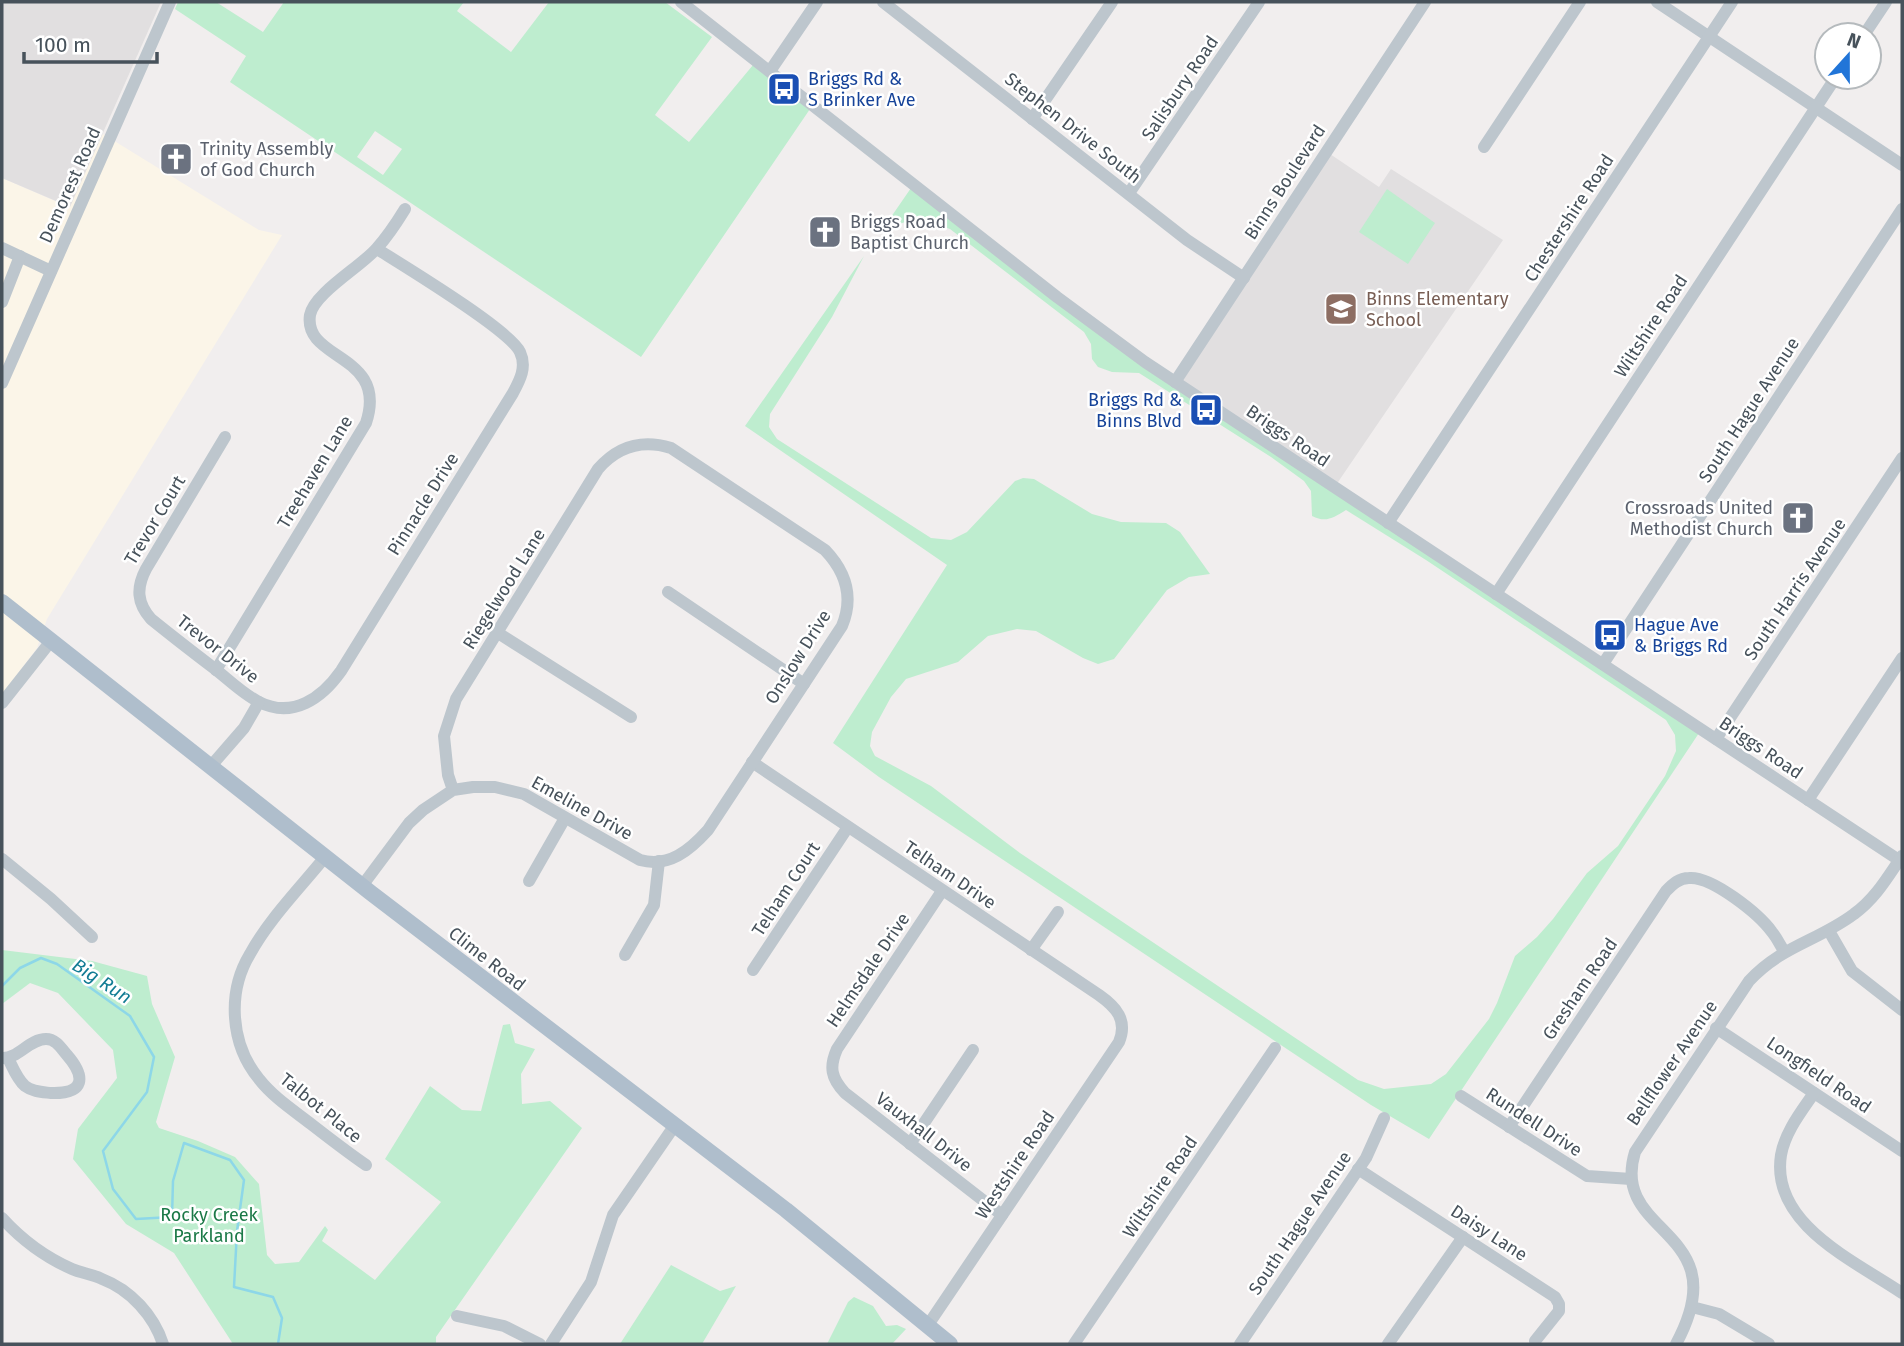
<svg xmlns="http://www.w3.org/2000/svg" width="1904" height="1346" font-family="'Fira Sans',sans-serif">
	<rect width="100%" height="100%" fill="#f1eeee"/>
	<path fill="#fbf5e8" d="M103,134L259,230L282,235L47,619L37,648L2,694V351L4,347L2,345V178L69,207Z"/>
	<g fill="#e1dfe0">
		<path d="M2,2H161L70,207L2,178Z"/>
		<path d="M1330,154L1379,187L1391,169L1503,240L1336,485L1179,379Z"/>
	</g>
	<g fill="#beedcf" fill-rule="evenodd">
		<path d="M178,2H216L263,32L284,2H464L457,11L511,52L549,2H665L712,37L655,115L689,142L753,65L810,109L641,357L230,82L246,56L175,9ZM375,131L402,149L383,175L357,157Z"/>
		<path d="M911,188L1143,367L1699,733L1429,1139L1371,1105L879,777L833,743L947,565L745,426L864,256L832,317L770,414L769,427L777,439L931,538L951,540L967,532L1015,481L1023,478L1034,479L1092,514L1121,522L1166,523L1180,532L1210,574L1189,577L1167,590L1114,659L1098,664L1083,658L1036,631L1017,629L988,636L958,662L906,679L891,697L872,732L870,746L875,756L931,786L1020,853L1358,1080L1384,1089L1431,1084L1446,1074L1489,1019L1497,1003L1515,956L1537,937L1553,919L1587,873L1618,846L1665,776L1676,751L1675,735L1666,720L1426,560L1346,510C1333,518 1326,523 1312,516L1311,491L1304,481L1271,457L1139,373L1112,372L1098,367L1092,359L1091,344L1084,332L950,229C917,218 911,217 880,233Z"/>
		<path d="M1387,189L1435,223L1408,264L1359,232Z"/>
		<path d="M2,950L92,961L147,976L152,1004L175,1057L156,1122L159,1128L198,1141L235,1157L259,1184L267,1255L275,1264L299,1262L325,1226L328,1230L322,1241L375,1280L441,1202L385,1159L430,1086L462,1110L481,1111L503,1025L510,1024L515,1043L535,1049L521,1074L522,1104L550,1101L582,1128L436,1337V1344H233L174,1253L126,1224L73,1159L78,1129L117,1078L113,1050L58,993L30,983L2,1004Z"/>
		<path d="M671,1265L720,1291L736,1286L702,1344H620Z"/>
		<path d="M854,1297L873,1306L886,1326L897,1325L906,1329L892,1344H827L848,1302Z"/>
	</g>
	<g fill="none" stroke-linecap="round" stroke-linejoin="round">
		<path stroke="#8dd7e8" stroke-width="2.5" d="M2,986L20,968L41,958L57,964L130,1016L154,1057L147,1092L103,1151L113,1189L136,1219L172,1217L173,1181L184,1143L230,1160L244,1180L237,1231L234,1287L273,1297L282,1318L278,1344"/>
		<g stroke="#bdc6cd" stroke-width="12">
			<path d="M681,2L1057,297L1145,362L1902,862"/>
			<path d="M883,2L1187,240L1244,278"/>
			<path d="M1657,2L1902,165"/>
			<path d="M1864,35L1886,2"/>
			<path d="M770,71L817,2"/>
			<path d="M1032,119L1112,2"/>
			<path d="M1484,147L1580,2"/>
			<path d="M1129,193L1259,2"/>
			<path d="M2,248L51,271"/>
			<path d="M2,302L20,256"/>
			<path d="M1175,382L1425,2"/>
			<path d="M2,383L170,2"/>
			<path d="M225,437L146,569C136,588 137,603 151,619C172,636 194,653 215,669C229,680 243,694 259,702C293,719 322,698 341,671L513,393C520,380 527,367 520,352C510,330 404,266 377,249"/>
			<path d="M1388,523L1732,2"/>
			<path d="M668,592L804,684"/>
			<path d="M1496,594L1836,77"/>
			<path d="M498,633L631,717"/>
			<path d="M1603,664L1902,209"/>
			<path d="M216,670L366,423C389,353 303,361 310,315C314,293 362,266 377,248C388,236 397,222 405,209"/>
			<path d="M2,703L51,641"/>
			<path d="M1716,739L1902,458"/>
			<path d="M752,762L1099,995C1116,1007 1128,1020 1119,1042L928,1325"/>
			<path d="M211,766L244,728L259,702"/>
			<path d="M1808,800L1902,658"/>
			<path d="M325,857C300,888 269,919 250,954C227,992 230,1044 259,1079C273,1097 293,1110 311,1124C329,1138 347,1152 366,1165"/>
			<path d="M2,859L51,899L92,937"/>
			<path d="M529,881L565,818"/>
			<path d="M362,886L409,823L423,810L453,790L473,787H495L524,794L640,860C669,868 690,850 708,830L842,626C854,597 846,572 825,550L671,448C642,439 618,446 598,469L456,699L444,736L448,775L453,790"/>
			<path d="M942,891L837,1049C829,1067 831,1078 845,1093L1002,1215"/>
			<path d="M1829,931L1852,971L1902,1010"/>
			<path d="M1031,950L1058,912"/>
			<path d="M625,955L654,905L659,861"/>
			<path d="M753,970L848,827"/>
			<path d="M1716,1028L1902,1151"/>
			<path d="M2,1058C18,1059 29,1039 46,1039C56,1039 61,1048 67,1055C86,1077 85,1094 51,1093C42,1092 33,1092 25,1086C17,1079 13,1068 8,1058"/>
			<path d="M1814,1093C1801,1112 1785,1132 1781,1155C1770,1224 1855,1261 1902,1293"/>
			<path d="M1461,1096L1587,1176L1631,1179"/>
			<path d="M1509,1127L1666,891C1673,884 1679,878 1689,878C1712,876 1759,914 1772,932C1777,938 1780,945 1784,951"/>
			<path d="M910,1144L973,1050"/>
			<path d="M1358,1169L1555,1297L1559,1304V1311L1535,1341"/>
			<path d="M2,1218C21,1239 45,1257 72,1269C81,1273 92,1274 102,1279C131,1290 154,1316 163,1344"/>
			<path d="M1692,1307L1719,1314L1769,1344"/>
			<path d="M457,1316L504,1326L540,1344"/>
			<path d="M551,1344L591,1282L613,1215L675,1125"/>
			<path d="M1074,1344L1275,1048"/>
			<path d="M1240,1344L1366,1158L1384,1118"/>
			<path d="M1388,1344L1463,1237"/>
			<path d="M1676,1344C1739,1228 1609,1237 1635,1152L1749,981C1781,946 1818,941 1854,914C1875,899 1887,878 1902,856"/>
		</g>
		<path stroke="#afbecc" stroke-width="16" d="M2,602L371,893L786,1210L950,1344"/>
	</g>
	<defs>
		<symbol id="bus-square" viewBox="-11 -11 22 22"><rect x="-9" y="-9" width="18" height="18" rx="4" fill="#1a4fb4" stroke="#fff"/><path d="M-5-6H5V4H4V6H2V4H-2V6H-4V4H-5ZM-3.5-4V0h7V-4ZM-3.5 1.2v1.5H-2V1.2ZM2 1.2v1.5H3.5V1.2Z" fill="#fff"/></symbol>
		<symbol id="church-square" viewBox="-11 -11 22 22"><rect x="-9" y="-9" width="18" height="18" rx="4" fill="#6b7280" stroke="#fff"/><path d="M-1.2-6h2.4v3.5h3.3v2.4h-3.3V6h-2.4V-.1h-3.3v-2.4h3.3Z" fill="#fff"/></symbol>
		<symbol id="school-square" viewBox="-11 -11 22 22"><rect x="-9" y="-9" width="18" height="18" rx="4" fill="#8d6e63" stroke="#fff"/><path d="M0-5L7-2L0 1L-7-2ZM-4 1L0 2.5L4 1V4Q0 6-4 4Z" fill="#fff"/></symbol>
	</defs>
	<g fill-rule="evenodd">
		<use href="#bus-square" x="765" y="70" width="38" height="38"/>
		<use href="#church-square" x="157" y="140" width="38" height="38"/>
		<use href="#church-square" x="806" y="213" width="38" height="38"/>
		<use href="#school-square" x="1322" y="290" width="38" height="38"/>
		<use href="#bus-square" x="1187" y="391" width="38" height="38"/>
		<use href="#church-square" x="1779" y="499" width="38" height="38"/>
		<use href="#bus-square" x="1591" y="616" width="38" height="38"/>
	</g>
	<g text-anchor="middle" dominant-baseline="central" stroke-width="5" stroke-linejoin="round" paint-order="stroke">
		<g font-size="18" fill="#164399" stroke="#fff" text-anchor="start">
			<text x="808" y="79">Briggs Rd &amp;<tspan x="808" dy="21">S Brinker Ave</tspan></text>
			<text x="1182" y="400" text-anchor="end">Briggs Rd &amp;<tspan x="1182" dy="21">Binns Blvd</tspan></text>
			<text x="1634" y="625">Hague Ave<tspan x="1634" dy="21">&amp; Briggs Rd</tspan></text>
		</g>
		<g font-size="18" fill="#47525b" stroke="#fff">
			<text transform="translate(1180 88) rotate(-56)">Salisbury Road</text>
			<text transform="translate(1073 128) rotate(38)">Stephen Drive South</text>
			<text transform="translate(1285 182) rotate(-57)">Binns Boulevard</text>
			<text transform="translate(70 185) rotate(-66)">Demorest Road</text>
			<text transform="translate(1569 218) rotate(-57)">Chestershire Road</text>
			<text transform="translate(1651 326) rotate(-57)">Wiltshire Road</text>
			<text transform="translate(1749 410) rotate(-57)">South Hague Avenue</text>
			<text transform="translate(1288 436) rotate(34)">Briggs Road</text>
			<text transform="translate(315 472) rotate(-59)">Treehaven Lane</text>
			<text transform="translate(423 504) rotate(-58)">Pinnacle Drive</text>
			<text transform="translate(155 520) rotate(-59)">Trevor Court</text>
			<text transform="translate(504 589) rotate(-58)">Riegelwood Lane</text>
			<text transform="translate(1795 589) rotate(-56)">South Harris Avenue</text>
			<text transform="translate(218 649) rotate(38)">Trevor Drive</text>
			<text transform="translate(798 657) rotate(-58)">Onslow Drive</text>
			<text transform="translate(1761 748) rotate(34)">Briggs Road</text>
			<text transform="translate(582 808) rotate(29)">Emeline Drive</text>
			<text transform="translate(950 875) rotate(34)">Telham Drive</text>
			<text transform="translate(786 889) rotate(-57)">Telham Court</text>
			<text transform="translate(487 959) rotate(38)">Clime Road</text>
			<text transform="translate(868 970) rotate(-56)">Helmsdale Drive</text>
			<text transform="translate(1580 989) rotate(-56)">Gresham Road</text>
			<text transform="translate(1672 1063) rotate(-56)">Bellflower Avenue</text>
			<text transform="translate(1819 1075) rotate(34)">Longfield Road</text>
			<text transform="translate(321 1108) rotate(39)">Talbot Place</text>
			<text transform="translate(1534 1122) rotate(33)">Rundell Drive</text>
			<text transform="translate(924 1132) rotate(38)">Vauxhall Drive</text>
			<text transform="translate(1015 1165) rotate(-56)">Westshire Road</text>
			<text transform="translate(1160 1187) rotate(-56)">Wiltshire Road</text>
			<text transform="translate(1300 1223) rotate(-56)">South Hague Avenue</text>
			<text transform="translate(1489 1233) rotate(33)">Daisy Lane</text>
		</g>
		<g font-size="18" fill="#5b616d" stroke="#fff" text-anchor="start">
			<text x="200" y="149">Trinity Assembly<tspan x="200" dy="21">of God Church</tspan></text>
			<text x="850" y="222">Briggs Road<tspan x="850" dy="21">Baptist Church</tspan></text>
			<text x="1773" y="508" text-anchor="end">Crossroads United<tspan x="1773" dy="21">Methodist Church</tspan></text>
		</g>
		<g font-size="18" fill="#785e54" stroke="#fff" text-anchor="start">
			<text x="1366" y="299">Binns Elementary<tspan x="1366" dy="21">School</tspan></text>
		</g>
		<g font-size="18" fill="#1b7947" stroke="#fff">
			<text x="209" y="1215">Rocky Creek<tspan x="209" dy="21">Parkland</tspan></text>
		</g>
		<g font-size="19" font-style="italic" fill="#127c94" stroke="#fff">
			<text transform="translate(102 981) rotate(33)">Big Run</text>
		</g>
	</g>
	<rect width="1904" height="1346" fill="none" stroke="#47525b" stroke-width="7"/>
	<g transform="translate(1848 56) rotate(21)"><circle r="33" fill="#ffffff" stroke="#b5babd" stroke-width="2"/>
	<path d="M0-5L12 26L0 18L-12 26Z" fill="#2175d8"/>
	<text y="-10" font-size="19" font-weight="bold" text-anchor="middle" fill="#47525b">N</text>
	</g>
	<path d="M24 52v10h133v-10" fill="none" stroke="#47525b" stroke-width="3.5"/>
	<text x="35" y="52" font-size="21" fill="#47525b" stroke="#ffffff" stroke-width="5" paint-order="stroke">100 m</text>
</svg>
